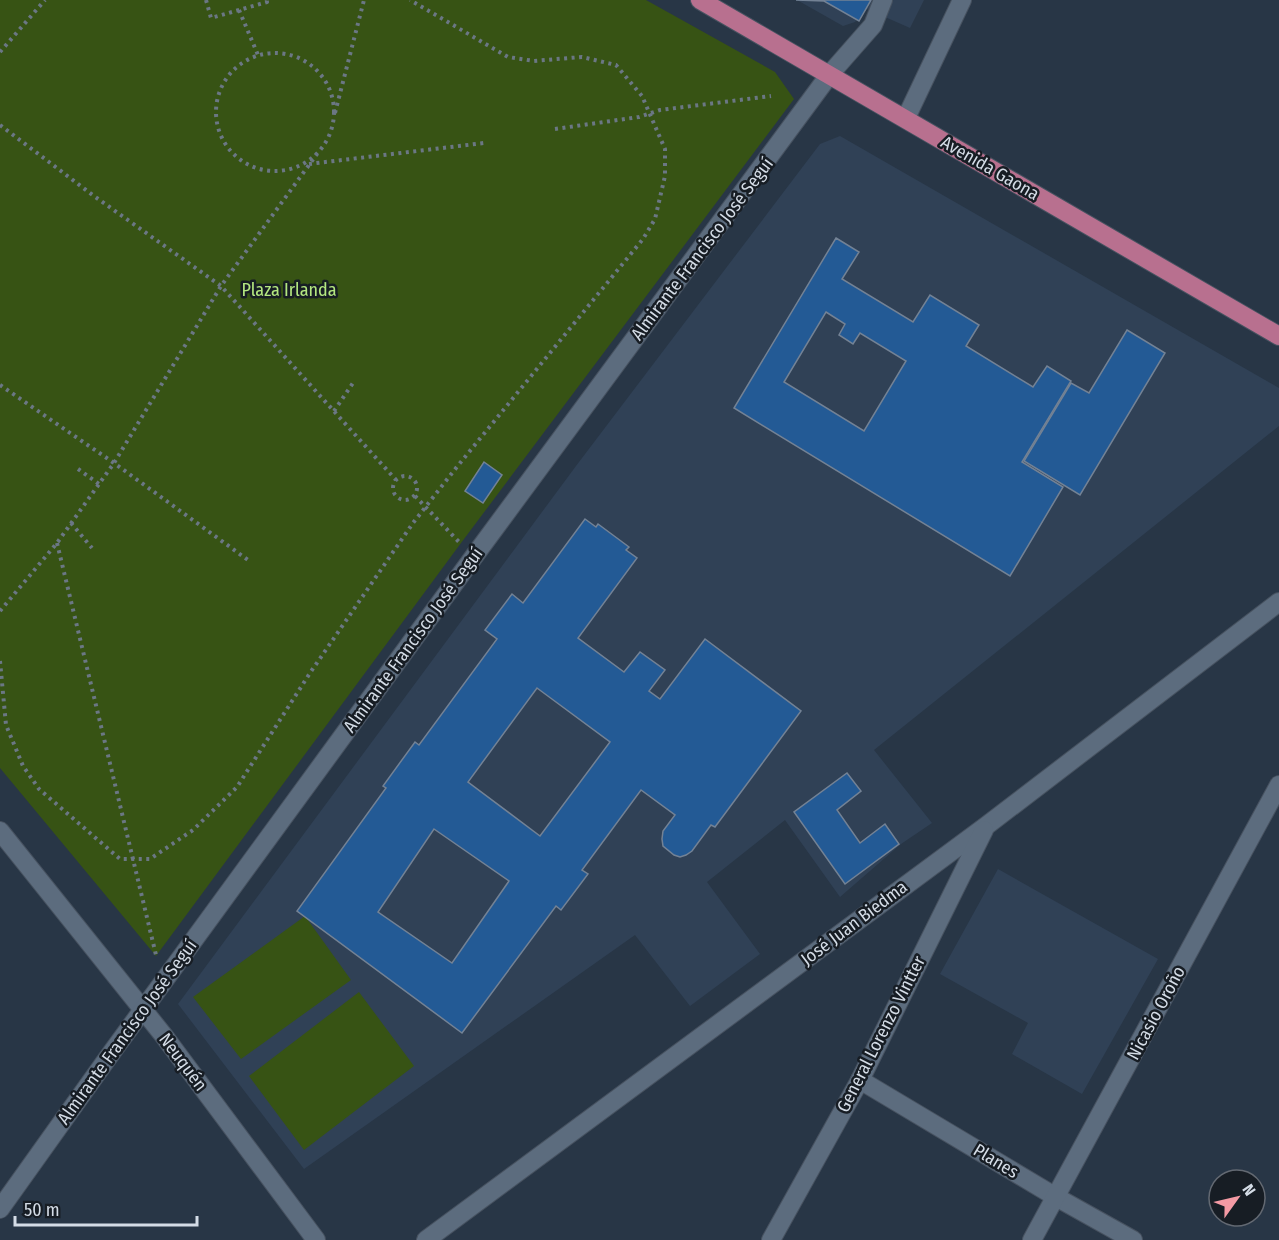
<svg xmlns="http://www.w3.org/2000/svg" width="1279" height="1240" font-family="'Fira Sans Condensed',sans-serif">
	<rect width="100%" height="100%" fill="#283646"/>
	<g fill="#304156">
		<path d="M797,0H924L910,28L867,9L855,22L843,26Z"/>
		<path d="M840,136L1279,388V426L874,750L932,823L901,844L840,897L785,820L707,882L760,954L690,1006L635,935L304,1169L178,1004L576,466L820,144Z"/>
		<path d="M998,869L1158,959L1082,1094L1012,1054L1028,1023L940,974Z"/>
	</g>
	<g fill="#375314">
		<path d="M0,0H646L775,72L794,99L461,543L156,956L0,768Z"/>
		<path d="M305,916L351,980L241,1059L193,997Z"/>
		<path d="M359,992L414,1066L304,1150L249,1076Z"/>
	</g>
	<g fill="#235a95" stroke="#738295" stroke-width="1.5" fill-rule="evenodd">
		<path d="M796,0H871L859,21L824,1Z"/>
		<path d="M836,238L859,252L842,279L913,322L930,295L979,325L966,346L1033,387L1047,366L1071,381L1022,462L1063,487L1010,576L734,408ZM826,312L845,324L839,335L853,344L860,333L906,361L864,431L784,382Z"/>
		<path d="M1127,330L1165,353L1080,495L1024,461L1071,383L1089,393Z"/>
		<path d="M484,462L502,475L483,503L465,491Z"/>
		<path d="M585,519L596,527L598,524L629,547L626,550L637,558L578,638L624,672L640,652L665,670L649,691L660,699L705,639L801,711L715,827L711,825L692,851L686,855L680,857L674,855L663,846L662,839L663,831L675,815L641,790L582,870L588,874L561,910L556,906L462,1033L297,911L386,788L383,786L415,742L419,745L497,639L485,630L512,594L523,603ZM537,688L610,742L540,836L468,782ZM434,829L509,881L452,963L378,912Z"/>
		<path d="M847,773L861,791L837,810L860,843L885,824L899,844L845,884L794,812Z"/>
	</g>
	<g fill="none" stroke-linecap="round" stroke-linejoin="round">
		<defs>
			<g id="minor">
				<path d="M906,118L962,0"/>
				<path d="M0,831L164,1036L316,1240"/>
				<path d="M860,1080L1056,1197L1133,1240"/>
				<path d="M0,1209L112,1052L475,555L830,74L873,25L883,0"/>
				<path d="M426,1240L986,826L1279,602"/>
				<path d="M771,1240L860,1080L984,830"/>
				<path d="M1032,1240L1279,785"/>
			</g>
			<path id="major" d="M700,0L1279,336"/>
		</defs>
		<use href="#minor" stroke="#475260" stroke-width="20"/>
		<use href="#major" stroke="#475260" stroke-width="20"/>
		<g stroke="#6b7784" stroke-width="4" stroke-dasharray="3 4.5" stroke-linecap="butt">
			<path d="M206,0L211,18L267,2L266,0"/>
			<path d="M239,10L258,55"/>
			<path d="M0,52L45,0"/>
			<circle cx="275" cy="112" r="59"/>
			<path d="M335,113L364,0"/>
			<path d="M0,125L94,196L221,286L396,480"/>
			<path d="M555,129L639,117L660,110L771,96"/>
			<path d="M309,164L484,143"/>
			<path d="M0,385L114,463L248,560"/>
			<path d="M334,411L353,383"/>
			<path d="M78,469L99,484"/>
			<circle cx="405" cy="488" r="12"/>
			<path d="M415,496L460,543"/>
			<path d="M71,523L92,548"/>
			<path d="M57,543L156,955"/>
			<path d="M0,611L57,543L114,463L221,286L317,154"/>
			<path d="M0,661L6,725L23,766L39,789L120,859H150L193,830L237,787L310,673L413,523L456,468L643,239L655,219L665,176V149L642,96L616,65L582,57L534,61L508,57L410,0"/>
		</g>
		<use href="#minor" stroke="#5c6c7e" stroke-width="18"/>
		<use href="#major" stroke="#b8708f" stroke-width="18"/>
	</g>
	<g text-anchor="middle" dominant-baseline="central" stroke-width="5" stroke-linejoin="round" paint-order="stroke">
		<g font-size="18" fill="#d4dce6" stroke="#171d24">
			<text transform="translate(990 168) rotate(30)">Avenida Gaona</text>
			<text transform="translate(702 249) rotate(-53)">Almirante Francisco José Seguí</text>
			<text transform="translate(413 640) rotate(-54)">Almirante Francisco José Seguí</text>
			<text transform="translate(854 923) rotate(-37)">José Juan Biedma</text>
			<text transform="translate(1156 1013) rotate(-62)">Nicasio Oroño</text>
			<text transform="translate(127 1032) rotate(-54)">Almirante Francisco José Seguí</text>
			<text transform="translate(881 1034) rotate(-63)">General Lorenzo Vintter</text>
			<text transform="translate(183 1062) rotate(53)">Neuquén</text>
			<text transform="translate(996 1161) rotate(31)">Planes</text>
		</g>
		<g font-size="18" fill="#b4e780" stroke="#171d24">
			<text x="289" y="290">Plaza Irlanda</text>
		</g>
	</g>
	<g transform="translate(1237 1198) rotate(56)"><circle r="28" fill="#171d24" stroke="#636972" stroke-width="1.5"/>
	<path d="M0-4.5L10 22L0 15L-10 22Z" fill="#f49aa4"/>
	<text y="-9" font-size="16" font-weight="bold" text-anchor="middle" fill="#d4dce6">N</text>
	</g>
	<path d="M15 1216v9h182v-9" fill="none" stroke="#d4dce6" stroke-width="3"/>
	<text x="24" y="1216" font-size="18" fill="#d4dce6" stroke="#171d24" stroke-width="4.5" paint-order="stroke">50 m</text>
</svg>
